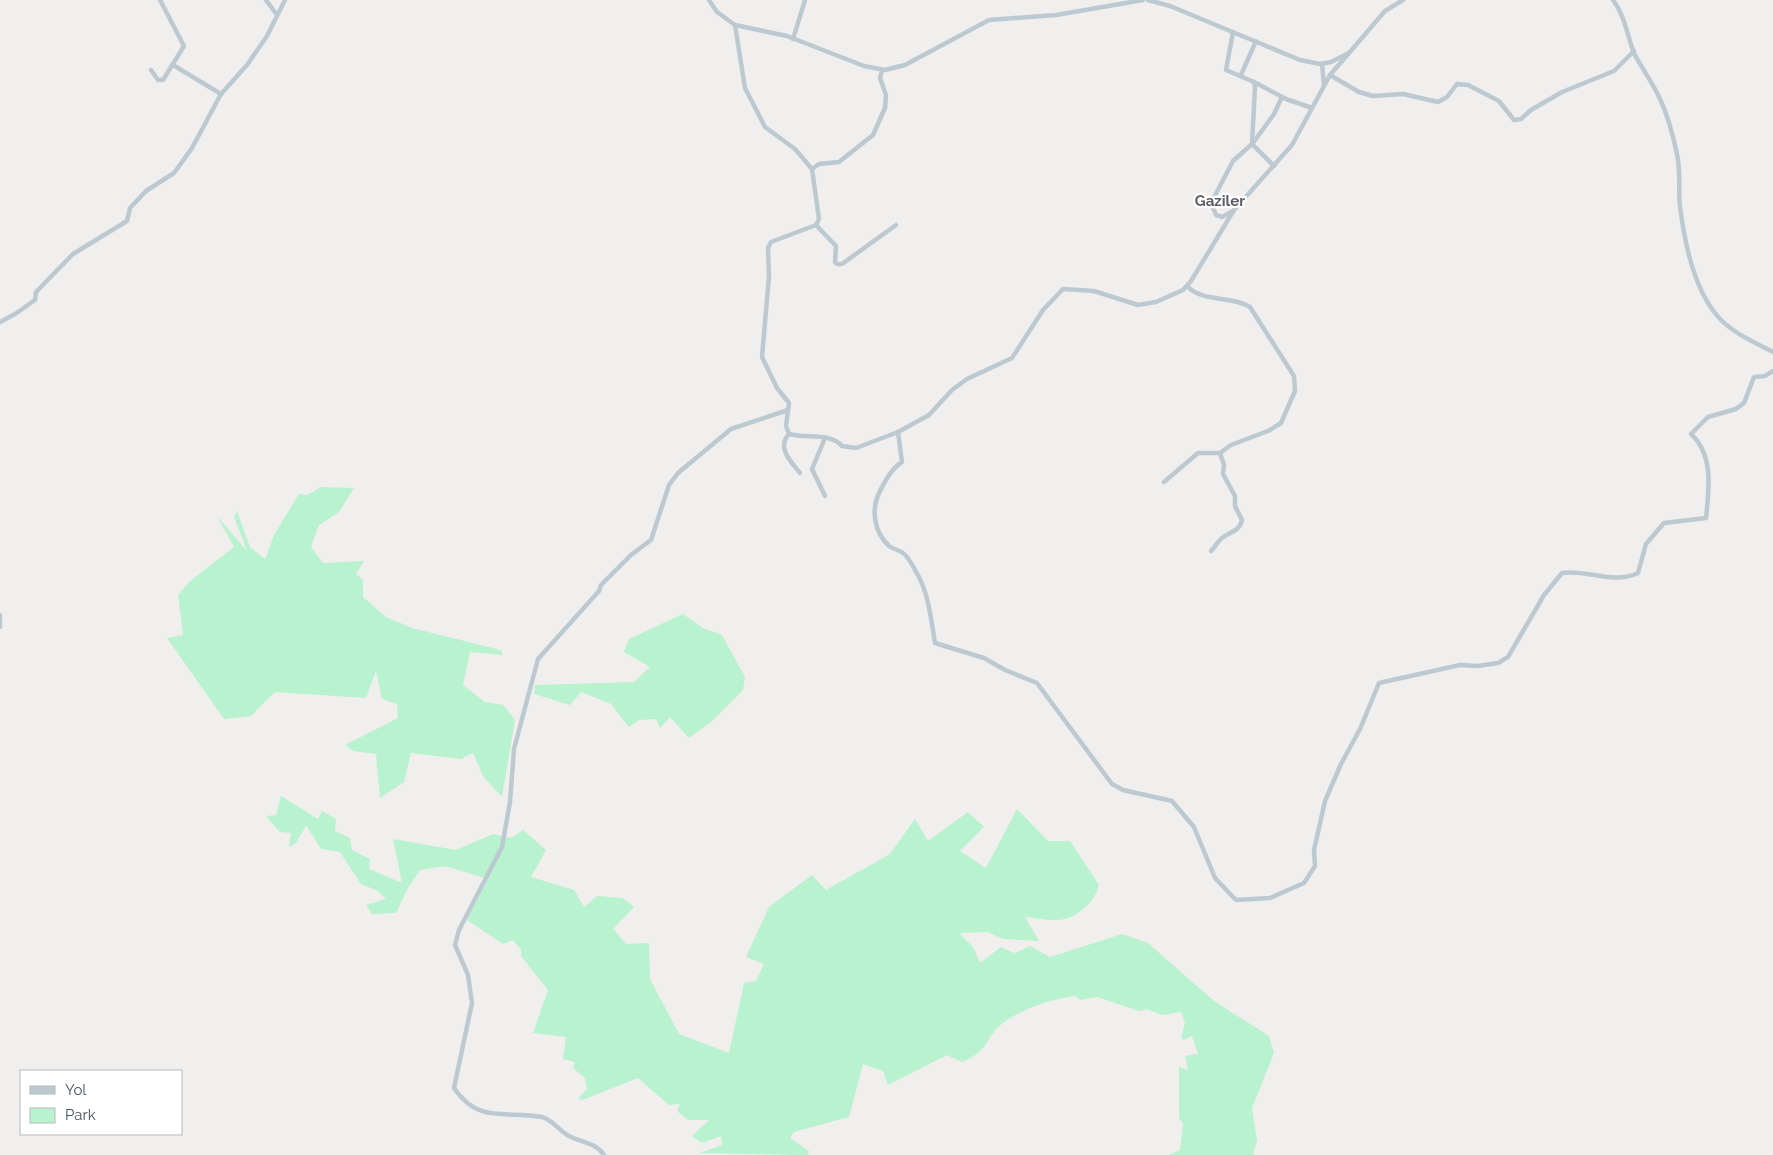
<svg xmlns="http://www.w3.org/2000/svg" width="1773" height="1155" font-family="Raleway,sans-serif">
	<rect width="100%" height="100%" fill="#f1eeee"/>
	<g fill="#b8f2ce">
		<path d="M321,487L354,488L339,512L319,525L311,547L323,563L364,561L356,574L363,580V597L386,617L412,628L501,650L503,655L470,652L463,685L485,702L503,705L515,720L502,797L483,776L473,753L461,759L411,753L404,782L380,798L376,754L353,751L345,745L398,718L397,704L382,699L376,671L366,698L275,692L251,716L224,719L167,638L183,635L178,595L189,582L234,547L217,516L247,551L234,517L237,511L250,547L265,559L274,535L299,494L307,495Z"/>
		<path d="M683,614L703,628L722,635L745,677L743,690L711,722L689,738L670,717L660,728L656,719L639,720L629,727L611,704L581,692L570,705L534,694L535,685L634,682L650,667L624,652L629,639Z"/>
		<path d="M281,796L318,819L322,811L336,819L335,831L350,838L352,850L370,859L369,869L402,883L393,839L456,850L493,834L511,838L523,830L546,850L531,877L574,890L584,907L597,896L623,898L634,907L613,929L626,944L649,943L650,979L679,1034L729,1053L744,983L756,981L764,964L746,957L769,907L812,875L826,890L890,854L915,819L928,841L968,812L984,827L960,851L986,868L1017,809L1048,841H1070L1099,885C1096,900 1080,915 1065,919C1053,922 1037,918 1025,917L1039,941L1003,939L988,932L959,933L973,947L980,963L1001,947L1014,953L1030,946L1050,957L1122,934L1148,943L1214,1001L1269,1036L1274,1053L1252,1108L1257,1141L1253,1153L1254,1155H1169L1180,1150L1183,1123L1179,1118V1067L1188,1070L1185,1056L1198,1054L1192,1036L1184,1040L1181,1038L1185,1023L1181,1012L1162,1015L1147,1009L1139,1011L1097,997L1080,1000L1075,996C1052,999 1021,1009 1003,1023C984,1038 990,1051 962,1062L947,1055L888,1085L883,1071L863,1064L849,1117L794,1132L790,1138L809,1151L808,1155L700,1153L722,1145L721,1136L702,1143L692,1136L709,1120H688L677,1111L680,1104L669,1105L638,1078L582,1100L578,1099L587,1089L585,1078L573,1068L575,1062L563,1059L566,1037L533,1033L548,990L521,956V950L513,940L503,944L467,920L488,879L445,866L420,870L408,888L396,913L372,914L366,905L386,899L378,891L361,884L340,852L321,849L306,825L296,843L289,847L291,833L280,832L266,816L276,815Z"/>
	</g>
	<g fill="none" stroke-linecap="round" stroke-linejoin="round">
		<g stroke="#bdc9d1" stroke-width="4.5">
			<path d="M266,0L277,15"/>
			<path d="M709,0L717,12L735,25L787,36L864,66L885,70L905,65L989,20L1056,15L1143,0"/>
			<path d="M1148,0L1170,6L1300,60L1320,64L1331,62L1349,53L1385,11L1403,0"/>
			<path d="M1613,0C1625,16 1627,35 1634,53C1642,69 1653,83 1660,99C1668,116 1673,135 1677,154C1681,171 1678,189 1680,207C1685,244 1694,292 1721,320C1735,334 1756,343 1773,352"/>
			<path d="M735,25L745,88L765,127L795,149L812,169L819,219L816,225L771,242L768,248L769,276L762,357L777,388L789,403L786,426L789,434C806,439 830,432 842,446L856,448L898,432L902,462C891,469 885,481 879,493C871,510 874,532 889,546C893,549 899,550 903,553C909,557 914,569 918,575C929,596 931,619 935,643L984,658L1005,670L1037,683L1112,784L1123,790L1172,801L1194,827L1215,878L1236,900L1270,898L1304,883L1315,866L1314,850L1325,801L1341,764L1360,729L1379,683L1460,665L1478,666L1498,663L1508,657L1544,595L1562,573C1588,569 1613,585 1638,573L1646,544L1664,523L1706,518C1709,489 1714,455 1691,434L1708,417L1736,409L1744,403L1754,377L1765,376L1773,371"/>
			<path d="M1233,32L1226,70L1254,82L1255,87L1252,144"/>
			<path d="M793,39L805,0"/>
			<path d="M1322,64L1324,85"/>
			<path d="M173,65L221,94"/>
			<path d="M151,70L158,80H163L184,46L160,0"/>
			<path d="M1241,75L1256,41"/>
			<path d="M1330,75L1359,92L1373,96L1403,94L1438,102L1447,97L1457,84L1468,85L1499,101L1514,120L1521,119L1531,110L1562,92L1614,71L1634,51"/>
			<path d="M1254,82L1286,99L1312,108"/>
			<path d="M1253,143L1274,114L1282,97"/>
			<path d="M812,169L819,164L839,162L873,135L885,108L886,95L880,78L882,70"/>
			<path d="M1233,211L1222,217L1216,215L1211,203L1233,161L1252,144L1274,166"/>
			<path d="M816,225L836,246L835,262L837,264H842L896,225"/>
			<path d="M0,322L15,314L35,300L36,292L73,254L127,221L130,208L146,191L174,173L192,148L221,94L247,65L267,36L285,0"/>
			<path d="M898,432L929,415L952,390L967,379L1012,358L1043,310L1063,289L1094,291L1138,305L1156,302L1183,290L1191,281L1234,210L1292,145L1330,75L1349,53"/>
			<path d="M789,434C776,447 791,462 800,473"/>
			<path d="M825,438L812,469L825,496"/>
			<path d="M1164,482L1198,453H1220L1231,445L1268,431L1281,423L1295,391L1294,376L1250,307C1231,295 1203,303 1187,286"/>
			<path d="M1211,551C1215,547 1218,541 1222,538C1230,532 1240,531 1242,520L1235,506V496L1223,474L1224,465L1220,453"/>
			<path d="M0,615V627"/>
			<path d="M604,1155C598,1144 581,1142 571,1137C561,1133 552,1119 542,1117C506,1110 479,1125 454,1088L472,1003L468,975L455,945L459,930L502,847L510,802L514,749L538,659L599,591L601,585L631,555L651,540L669,485L678,473L731,429L788,410"/>
		</g>
	</g>
	<g text-anchor="middle" dominant-baseline="central" stroke-width="4.5" stroke-linejoin="round" paint-order="stroke">
		<g font-size="15" font-weight="bold" fill="#5a5e63" stroke="#fff">
			<text x="1220" y="201">Gaziler</text>
		</g>
	</g>
	<rect x="20" y="1070" width="162" height="65" fill="#ffffff" stroke="#b5babe"/>
	<rect x="30" y="1086" width="25" height="8" fill="#bdc9d1" stroke="#b5babe"/>
	<text x="65" y="1095" font-size="15" fill="#45525d">Yol</text>
	<rect x="30" y="1108" width="25" height="15" fill="#b8f2ce" stroke="#b5babe"/>
	<text x="65" y="1120" font-size="15" fill="#45525d">Park</text>
</svg>
